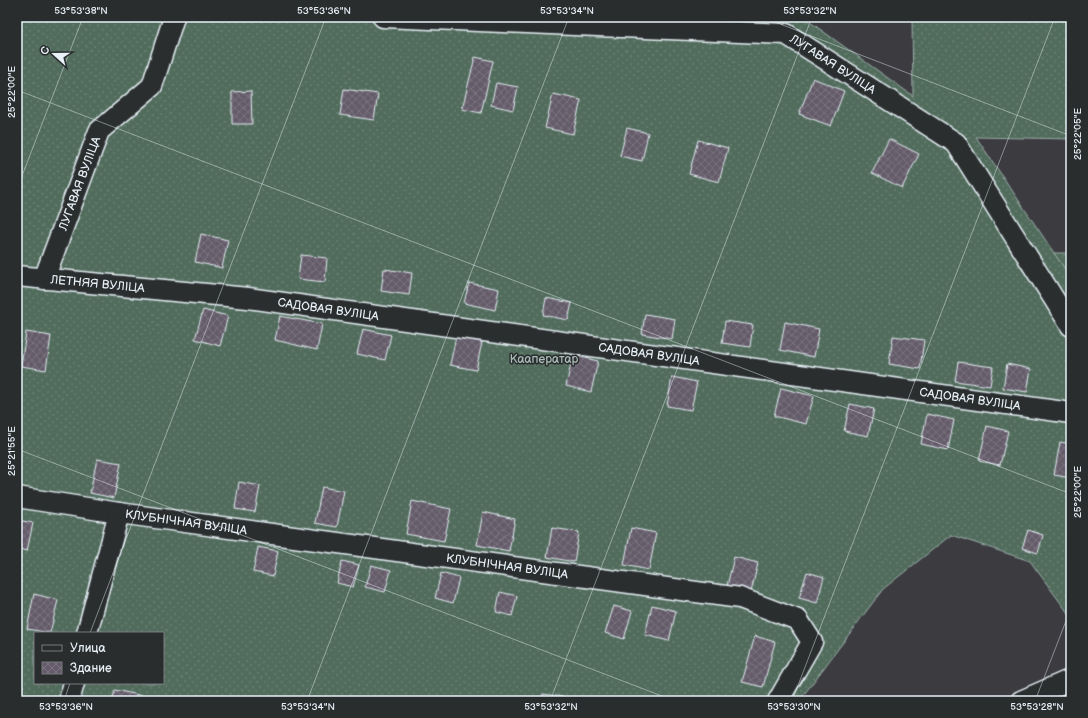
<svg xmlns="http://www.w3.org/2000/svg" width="1088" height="718" font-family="'Balsamiq Sans',sans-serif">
	<defs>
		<pattern id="grass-dots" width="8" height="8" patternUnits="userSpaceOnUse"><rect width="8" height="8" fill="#516c5b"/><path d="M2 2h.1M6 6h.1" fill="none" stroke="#6a8173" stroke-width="1.8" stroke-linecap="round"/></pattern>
		<pattern id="forest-crowns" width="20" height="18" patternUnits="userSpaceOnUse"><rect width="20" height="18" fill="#516c5b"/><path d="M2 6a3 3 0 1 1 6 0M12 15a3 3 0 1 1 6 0" fill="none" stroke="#6a8173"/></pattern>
		<pattern id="building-cross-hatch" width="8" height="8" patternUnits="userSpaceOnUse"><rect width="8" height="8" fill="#655b6b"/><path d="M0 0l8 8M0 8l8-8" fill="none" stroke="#7b7381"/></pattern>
	</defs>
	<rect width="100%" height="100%" fill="#3c3b40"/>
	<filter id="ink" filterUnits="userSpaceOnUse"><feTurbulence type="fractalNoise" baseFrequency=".025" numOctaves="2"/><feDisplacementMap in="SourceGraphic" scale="8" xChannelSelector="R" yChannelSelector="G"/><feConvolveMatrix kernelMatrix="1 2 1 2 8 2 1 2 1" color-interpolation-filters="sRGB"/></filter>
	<g filter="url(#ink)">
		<path fill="url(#grass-dots)" stroke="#9caeaa" fill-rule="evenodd" d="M17,17H803L913,96L912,17H1071V139L976,137L1071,278V617L1030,561L951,535L883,589L799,701H17ZM35,633H163V683H35Z"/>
		<path fill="url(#forest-crowns)" stroke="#9caeaa" d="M1054,253H1071V278Z"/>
		<g fill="url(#building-cross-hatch)" stroke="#e8f1f8">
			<path d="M475,57L493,61L481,113L462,109Z"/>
			<path d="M813,78L844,91L831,126L799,114Z"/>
			<path d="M496,83L518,87L513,110L491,105Z"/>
			<path d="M344,89L378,94L374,120L340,115Z"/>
			<path d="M251,91L252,124H232V92Z"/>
			<path d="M553,94L581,100L573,134L545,128Z"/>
			<path d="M627,128L648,133L642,161L620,156Z"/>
			<path d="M889,139L919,154L902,188L872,173Z"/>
			<path d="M698,140L728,148L719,182L689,174Z"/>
			<path d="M201,234L228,240L222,268L195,262Z"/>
			<path d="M301,255L327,258L325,282L298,279Z"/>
			<path d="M384,269L412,273L409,295L381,291Z"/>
			<path d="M469,283L499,289L495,310L464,303Z"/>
			<path d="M546,298L572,303L568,320L543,315Z"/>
			<path d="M203,310L228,316L220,346L195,339Z"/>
			<path d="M645,314L675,319L672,339L642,334Z"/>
			<path d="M280,316L322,324L317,350L275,340Z"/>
			<path d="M725,321L753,325L750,347L722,343Z"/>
			<path d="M785,322L819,329L814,357L780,350Z"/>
			<path d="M363,329L391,335L385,360L357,354Z"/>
			<path d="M26,332L51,336L46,370L21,366Z"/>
			<path d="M456,336L482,342L476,370L450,365Z"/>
			<path d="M893,336L924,340L920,369L889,364Z"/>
			<path d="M573,355L598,361L591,392L566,386Z"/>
			<path d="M958,362L993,367L990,386L955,381Z"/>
			<path d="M1007,364L1031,369L1027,392L1003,388Z"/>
			<path d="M672,377L697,382L691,410L667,406Z"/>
			<path d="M781,388L814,396L806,424L774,416Z"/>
			<path d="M850,404L874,409L868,436L844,431Z"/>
			<path d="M927,414L954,420L948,450L921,444Z"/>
			<path d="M987,426L1008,431L1000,465L979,461Z"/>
			<path d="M1060,442L1071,444V478L1054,475Z"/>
			<path d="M97,459L121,463L114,498L90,493Z"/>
			<path d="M239,482L260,486L255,512L235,509Z"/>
			<path d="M322,487L344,491L337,527L315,523Z"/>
			<path d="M412,501L451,509L444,541L406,534Z"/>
			<path d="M483,512L515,519L509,551L477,545Z"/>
			<path d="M17,520L33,523L27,551L17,548Z"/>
			<path d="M552,528L579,532L574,562L547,557Z"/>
			<path d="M631,528L656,533L649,570L624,565Z"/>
			<path d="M1028,530L1043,535L1038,553L1022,548Z"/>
			<path d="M258,547L278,551L273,576L253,572Z"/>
			<path d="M734,557L758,563L751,592L727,586Z"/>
			<path d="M342,561L359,565L353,587L337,583Z"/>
			<path d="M371,565L391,570L385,592L365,587Z"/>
			<path d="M807,572L824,577L817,603L799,598Z"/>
			<path d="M441,573L459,578L453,603L435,598Z"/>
			<path d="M500,592L517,596L512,616L496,612Z"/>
			<path d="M34,594L58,600L50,633L27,629Z"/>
			<path d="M652,605L676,611L669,641L645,635Z"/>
			<path d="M614,606L632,611L624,639L605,633Z"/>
			<path d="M755,636L775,642L763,687L742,682Z"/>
			<path d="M17,684L23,685L19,701H17Z"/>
			<path d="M115,690L143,696L142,701H112Z"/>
			<path d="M543,694L589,701H542Z"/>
		</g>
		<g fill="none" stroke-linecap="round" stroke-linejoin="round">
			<defs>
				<g id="street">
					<path id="s1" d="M383,17L786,34L956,143L1071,326"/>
					<path id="s2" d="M17,276L248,298L1071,413"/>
					<path id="s3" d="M44,279L99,131L152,86L174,17"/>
					<path id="s4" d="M17,497L119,513L740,598L798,620L812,642L778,701"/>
					<path d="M87,633L119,513"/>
					<path d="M69,701L74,683"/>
					<path d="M1021,701L1067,681H1071"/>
				</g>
			</defs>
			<use href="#street" stroke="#e8f1f8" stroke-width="23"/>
			<use href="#street" stroke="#2a2d2e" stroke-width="20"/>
		</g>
	</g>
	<path fill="none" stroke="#e8f1f8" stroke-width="1" stroke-opacity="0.45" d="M762,17L1071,136M17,90L1071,494M17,189L83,17M17,449L675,701M90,633L326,17M64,701L70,683M307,701L569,17M550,701L812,17M792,701L1055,17M1035,701L1071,608"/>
	<g text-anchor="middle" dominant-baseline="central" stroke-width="3" stroke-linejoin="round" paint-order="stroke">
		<g font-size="12" fill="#e8f1f8" stroke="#2a2d2e">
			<text stroke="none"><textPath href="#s1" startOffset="459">ЛУГАВАЯ ВУЛІЦА</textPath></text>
			<text stroke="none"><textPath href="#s3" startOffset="102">ЛУГАВАЯ ВУЛІЦА</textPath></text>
			<text stroke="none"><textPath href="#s2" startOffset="81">ЛЕТНЯЯ ВУЛІЦА</textPath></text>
			<text stroke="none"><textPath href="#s2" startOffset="313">САДОВАЯ ВУЛІЦА</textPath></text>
			<text stroke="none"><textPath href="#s2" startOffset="637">САДОВАЯ ВУЛІЦА</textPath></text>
			<text stroke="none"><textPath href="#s2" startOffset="961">САДОВАЯ ВУЛІЦА</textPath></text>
			<text stroke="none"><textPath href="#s4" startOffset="171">КЛУБНІЧНАЯ ВУЛІЦА</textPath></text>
			<text stroke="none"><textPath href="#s4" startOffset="495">КЛУБНІЧНАЯ ВУЛІЦА</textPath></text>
		</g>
		<g font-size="12" fill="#acbcb9" stroke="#2a2d2e">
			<text x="544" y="359">Кааператар</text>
		</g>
	</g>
	<rect width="1088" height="718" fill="none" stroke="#2a2d2e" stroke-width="44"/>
	<rect x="34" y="632" width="130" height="52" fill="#2a2d2e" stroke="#767b7f"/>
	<rect x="42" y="645" width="20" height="6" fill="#2a2d2e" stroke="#767b7f"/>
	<text x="70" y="652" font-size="12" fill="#e8f1f8">Улица</text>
	<rect x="42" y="662" width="20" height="12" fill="url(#building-cross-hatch)" stroke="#767b7f"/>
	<text x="70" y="672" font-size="12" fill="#e8f1f8">Здание</text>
	<g transform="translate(54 54) rotate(291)" stroke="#2a2d2e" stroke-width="3" paint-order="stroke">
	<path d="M0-3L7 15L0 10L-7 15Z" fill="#e8f1f8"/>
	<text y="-6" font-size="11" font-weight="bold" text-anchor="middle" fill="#e8f1f8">С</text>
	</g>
	<rect x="22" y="22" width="1044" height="674" fill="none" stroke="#e8f1f8" stroke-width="1.5"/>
	<g font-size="10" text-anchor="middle" fill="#e8f1f8">
		<text x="81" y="14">53°53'38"N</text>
		<text x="324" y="14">53°53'36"N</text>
		<text x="567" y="14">53°53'34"N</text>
		<text x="810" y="14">53°53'32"N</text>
		<text transform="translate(11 92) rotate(-90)" y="4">25°22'00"E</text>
		<text transform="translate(1077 134) rotate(-90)" y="4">25°22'05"E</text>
		<text transform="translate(11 451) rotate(-90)" y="4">25°21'55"E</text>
		<text transform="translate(1077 492) rotate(-90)" y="4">25°22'00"E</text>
		<text x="66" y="710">53°53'36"N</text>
		<text x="308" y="710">53°53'34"N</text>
		<text x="551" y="710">53°53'32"N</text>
		<text x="794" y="710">53°53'30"N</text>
		<text x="1037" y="710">53°53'28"N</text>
	</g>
</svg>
